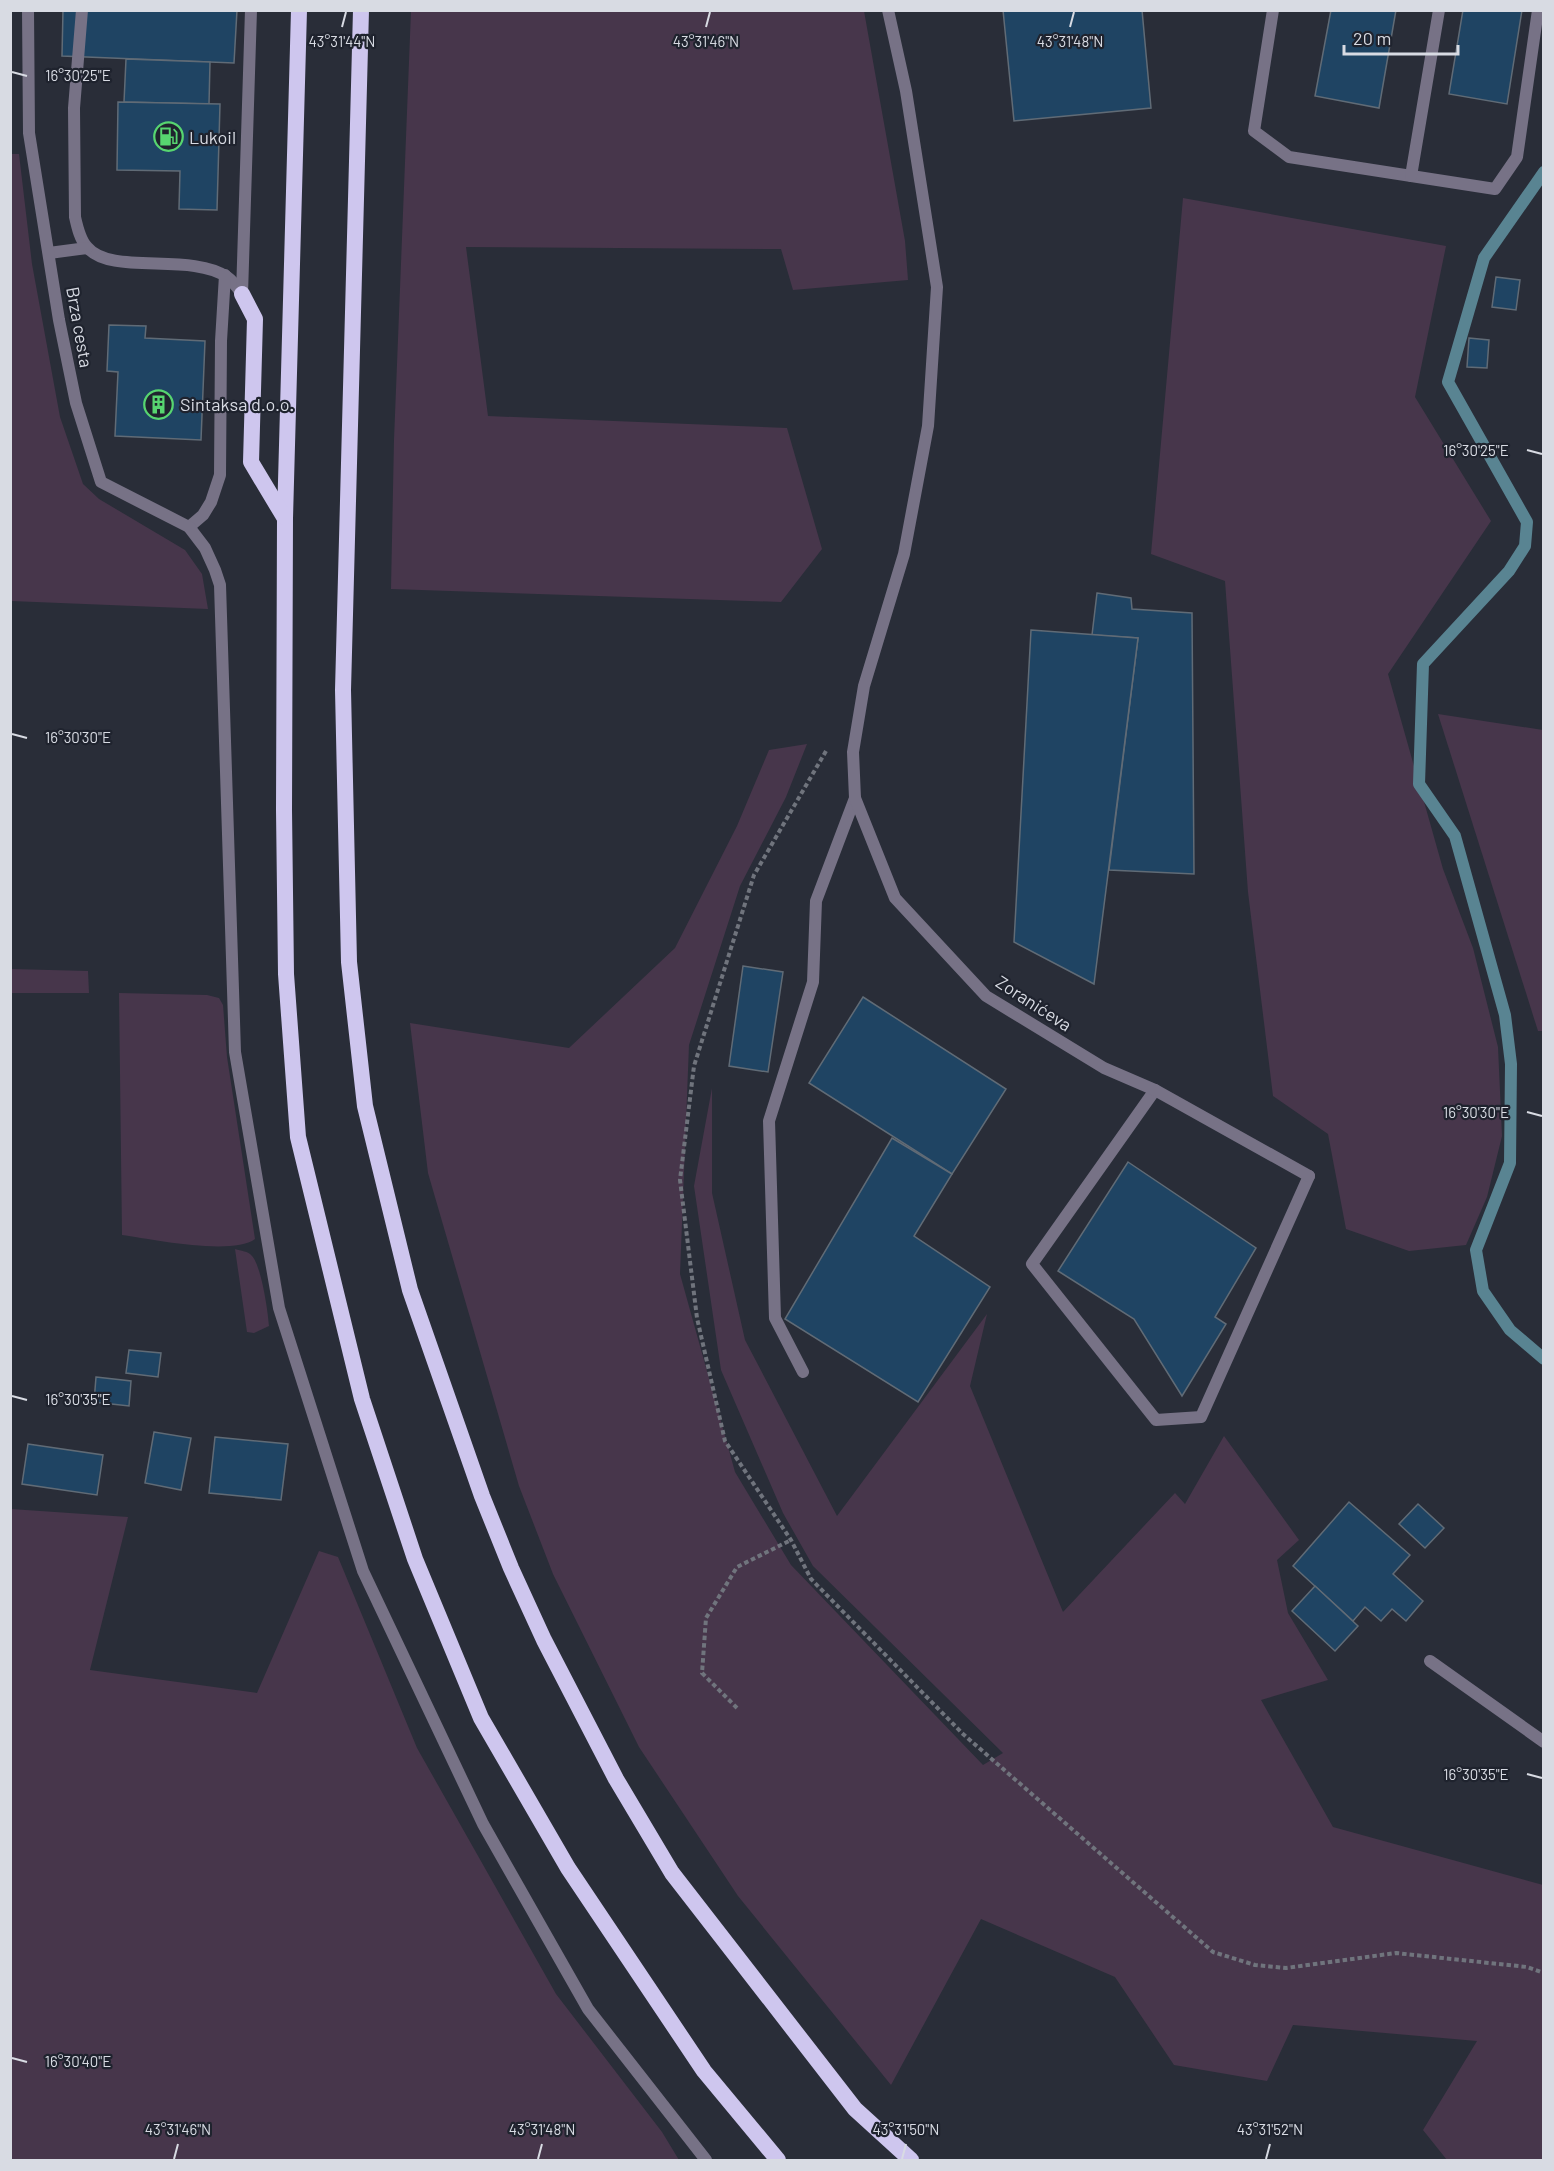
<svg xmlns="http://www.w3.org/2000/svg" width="1554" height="2171" font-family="Barlow,sans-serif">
	<rect width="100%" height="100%" fill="#292d38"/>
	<g fill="#47364b">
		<path d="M411,11H864L905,241L908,280L793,290L781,249L466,247L488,416L787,428L822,549L781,602L391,589L394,440Z"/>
		<path d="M11,154H19L32,264L60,417L83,484L99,499L185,550L202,574L208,609L11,601Z"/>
		<path d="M1183,198L1446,246L1415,397L1491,521L1388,674L1443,869L1473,948L1498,1047L1502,1136L1487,1197L1466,1245L1409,1251L1346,1229L1328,1134L1273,1096L1248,892L1225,581L1151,554Z"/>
		<path d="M1438,714L1543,730V1031H1538Z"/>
		<path d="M807,744L786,797L740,886L689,1045L680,1274L735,1472L791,1565L983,1765L1003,1753L813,1566L783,1513L721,1370L694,1186L712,1088V1193L745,1340L837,1516L987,1314L970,1386L1063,1612L1175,1493L1185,1504L1224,1436L1299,1540L1277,1560L1288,1613L1328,1680L1261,1700L1333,1827L1543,1885V2160H1447L1423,2130L1477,2041L1293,2025L1267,2081L1174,2065L1115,1977L981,1919L891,2085L738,1896L639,1747L553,1574L519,1486L428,1173L410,1023L569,1048L675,948L737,826L769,750Z"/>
		<path d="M11,969L88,971L89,993H11Z"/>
		<path d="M119,993L207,995L219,998L223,1005L227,1057L255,1239C232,1256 151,1239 122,1235Z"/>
		<path d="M235,1249C241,1251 248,1251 252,1256C261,1265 268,1311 269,1326L254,1333L247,1332Z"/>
		<path d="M11,1509L128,1517L90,1670L257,1693L319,1551L338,1557L417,1748L556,1994L662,2132L679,2160H11Z"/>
	</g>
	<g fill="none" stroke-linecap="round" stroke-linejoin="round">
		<path stroke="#598492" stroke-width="12" d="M1544,172L1484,258L1448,382L1527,522L1525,546L1509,571L1423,664L1419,784L1455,836L1505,1015L1511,1064L1510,1163L1476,1250L1483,1291L1510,1330L1544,1359"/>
	</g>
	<g fill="#1f4463" stroke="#606b76" stroke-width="1.5">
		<path d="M63,10H237L234,63L62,56Z"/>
		<path d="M1003,10H1142L1151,108L1014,121Z"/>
		<path d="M1331,10H1396L1379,108L1315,96Z"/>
		<path d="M1463,10H1522L1507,104L1449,94Z"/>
		<path d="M126,59L210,62L209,104L124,102Z"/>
		<path d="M118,102L220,104L217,210L179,209L180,171L117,170Z"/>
		<path d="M1496,277L1520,280L1516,310L1492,307Z"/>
		<path d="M109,325L146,326L145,338L205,341L201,440L115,436L118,372L107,371Z"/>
		<path d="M1469,338L1489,340L1487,368L1467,367Z"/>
		<path d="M1097,593L1131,598L1132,609L1192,613L1194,874L1109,870L1138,638L1092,635Z"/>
		<path d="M1031,630L1138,638L1094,984L1014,942Z"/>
		<path d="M743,966L783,972L768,1072L729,1066Z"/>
		<path d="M863,997L1006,1089L952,1174L809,1083Z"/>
		<path d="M892,1138L952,1174L914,1236L990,1287L918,1402L785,1319Z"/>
		<path d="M1128,1162L1256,1248L1215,1317L1226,1324L1182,1396L1134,1319L1058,1271Z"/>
		<path d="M129,1350L161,1353L158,1377L126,1373Z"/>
		<path d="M96,1377L131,1381L129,1406L94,1402Z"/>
		<path d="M154,1432L191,1438L181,1490L145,1483Z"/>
		<path d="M215,1437L288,1444L281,1500L209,1493Z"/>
		<path d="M28,1444L103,1455L97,1495L22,1484Z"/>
		<path d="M1349,1502L1410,1555L1393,1574L1423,1601L1406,1621L1392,1609L1381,1621L1365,1607L1353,1621L1293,1566Z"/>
		<path d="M1418,1504L1444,1528L1425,1548L1399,1524Z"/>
		<path d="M1315,1586L1358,1626L1335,1651L1292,1611Z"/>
	</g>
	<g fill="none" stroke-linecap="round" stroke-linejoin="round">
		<g stroke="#70747d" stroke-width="4" stroke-dasharray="4.5 3" stroke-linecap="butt">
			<path d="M826,751L754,875L694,1066L680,1180L697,1318L725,1441L791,1540L811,1579L963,1734L1213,1952L1255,1965L1286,1968L1396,1953L1527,1967L1544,1973"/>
			<path d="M737,1708L702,1673L706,1618L737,1567L791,1540"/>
		</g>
		<g stroke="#777286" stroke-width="12">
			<path d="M82,10L74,108L75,217C77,226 80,240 87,247C110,276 191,252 227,277C233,281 237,287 242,294"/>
			<path d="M1273,10L1254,131L1289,157L1495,189L1517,157L1538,10"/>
			<path d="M1411,176L1439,10"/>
			<path d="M49,253L87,248"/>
			<path d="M242,294L251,10"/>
			<path d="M189,527L203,515L211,502L220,475L221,341L225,275"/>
			<path d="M1155,1090L1032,1264L1156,1420L1201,1417L1309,1176"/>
			<path d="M803,1372L775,1318L769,1121L813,982L816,901L855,798"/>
			<path d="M1430,1661L1544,1742"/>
		</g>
		<g stroke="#777286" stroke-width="12">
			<path d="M28,10L29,133L59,320L76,403L101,482L189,527L205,548L215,570L220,585L235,1052L279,1308L363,1571L483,1824L588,2009L706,2160"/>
			<path d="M888,10L906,91L937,287L928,426L904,554L864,686L853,752L855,798L895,898L986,996L1104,1068L1155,1090L1309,1176"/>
		</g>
		<g stroke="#cec6ee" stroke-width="16">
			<path d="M299,10L285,518L284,810L286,974L298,1137L362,1399L415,1559L481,1718L568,1868L704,2071L778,2160"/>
			<path d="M361,10L343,690L349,962L365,1106L410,1290L482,1496L511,1568L544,1640L616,1779L672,1873L855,2109L911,2160"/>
			<path d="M242,294L255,319L251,462L284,517"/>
		</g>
	</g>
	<path fill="none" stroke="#d8dbe3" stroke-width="2" d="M342,27L346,12M706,27L710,12M1070,27L1074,12M12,72L27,76M1527,450L1542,454M12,734L27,738M1527,1112L1542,1116M12,1396L27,1400M1527,1774L1542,1778M12,2058L27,2062M174,2159L178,2144M538,2159L542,2144M902,2159L906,2144M1266,2159L1270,2144"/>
	<defs>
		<symbol id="fuel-ring" viewBox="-11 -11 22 22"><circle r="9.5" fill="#1f232e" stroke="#57d570" stroke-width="1.5"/><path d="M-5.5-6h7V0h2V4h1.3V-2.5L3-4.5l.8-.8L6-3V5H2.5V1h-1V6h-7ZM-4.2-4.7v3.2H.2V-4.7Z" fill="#57d570"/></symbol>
		<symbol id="building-ring" viewBox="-11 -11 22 22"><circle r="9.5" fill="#1f232e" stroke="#57d570" stroke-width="1.5"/><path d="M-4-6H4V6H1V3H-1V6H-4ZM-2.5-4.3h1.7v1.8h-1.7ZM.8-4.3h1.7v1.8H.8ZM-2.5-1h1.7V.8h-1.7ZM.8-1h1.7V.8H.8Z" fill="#57d570"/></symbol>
	</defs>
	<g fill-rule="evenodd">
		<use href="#fuel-ring" x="152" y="120" width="33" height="33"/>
		<use href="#building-ring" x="142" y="388" width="33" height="33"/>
	</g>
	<g text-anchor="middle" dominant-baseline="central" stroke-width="4.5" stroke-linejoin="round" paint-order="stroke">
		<g font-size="18" fill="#d8dbe3" stroke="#1f232e" text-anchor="start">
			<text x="189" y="137">Lukoil</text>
			<text x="180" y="404">Sintaksa d.o.o.</text>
		</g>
		<g font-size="18" fill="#d8dbe3" stroke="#1f232e">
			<text transform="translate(80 327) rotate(80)">Brza cesta</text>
			<text transform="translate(1034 1003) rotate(33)">Zoranićeva</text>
		</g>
	</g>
	<g font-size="15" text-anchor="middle" fill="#d8dbe3" stroke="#1f232e" stroke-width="4.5" stroke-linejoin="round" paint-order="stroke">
		<text x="342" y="47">43°31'44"N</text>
		<text x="706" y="47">43°31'46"N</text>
		<text x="1070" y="47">43°31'48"N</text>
		<text x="78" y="81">16°30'25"E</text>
		<text x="1476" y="456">16°30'25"E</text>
		<text x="78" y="743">16°30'30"E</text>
		<text x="1476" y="1118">16°30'30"E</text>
		<text x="78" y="1405">16°30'35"E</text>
		<text x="1476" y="1780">16°30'35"E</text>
		<text x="78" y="2067">16°30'40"E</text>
		<text x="178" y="2135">43°31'46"N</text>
		<text x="542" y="2135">43°31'48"N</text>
		<text x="906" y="2135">43°31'50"N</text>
		<text x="1270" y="2135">43°31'52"N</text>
	</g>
	<rect width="1554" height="2171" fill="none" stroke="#d8dbe3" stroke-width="24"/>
	<path d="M1344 45v9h114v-9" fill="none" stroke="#d8dbe3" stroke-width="3"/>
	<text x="1353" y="45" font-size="18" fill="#d8dbe3" stroke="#1f232e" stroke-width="4.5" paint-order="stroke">20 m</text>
</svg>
